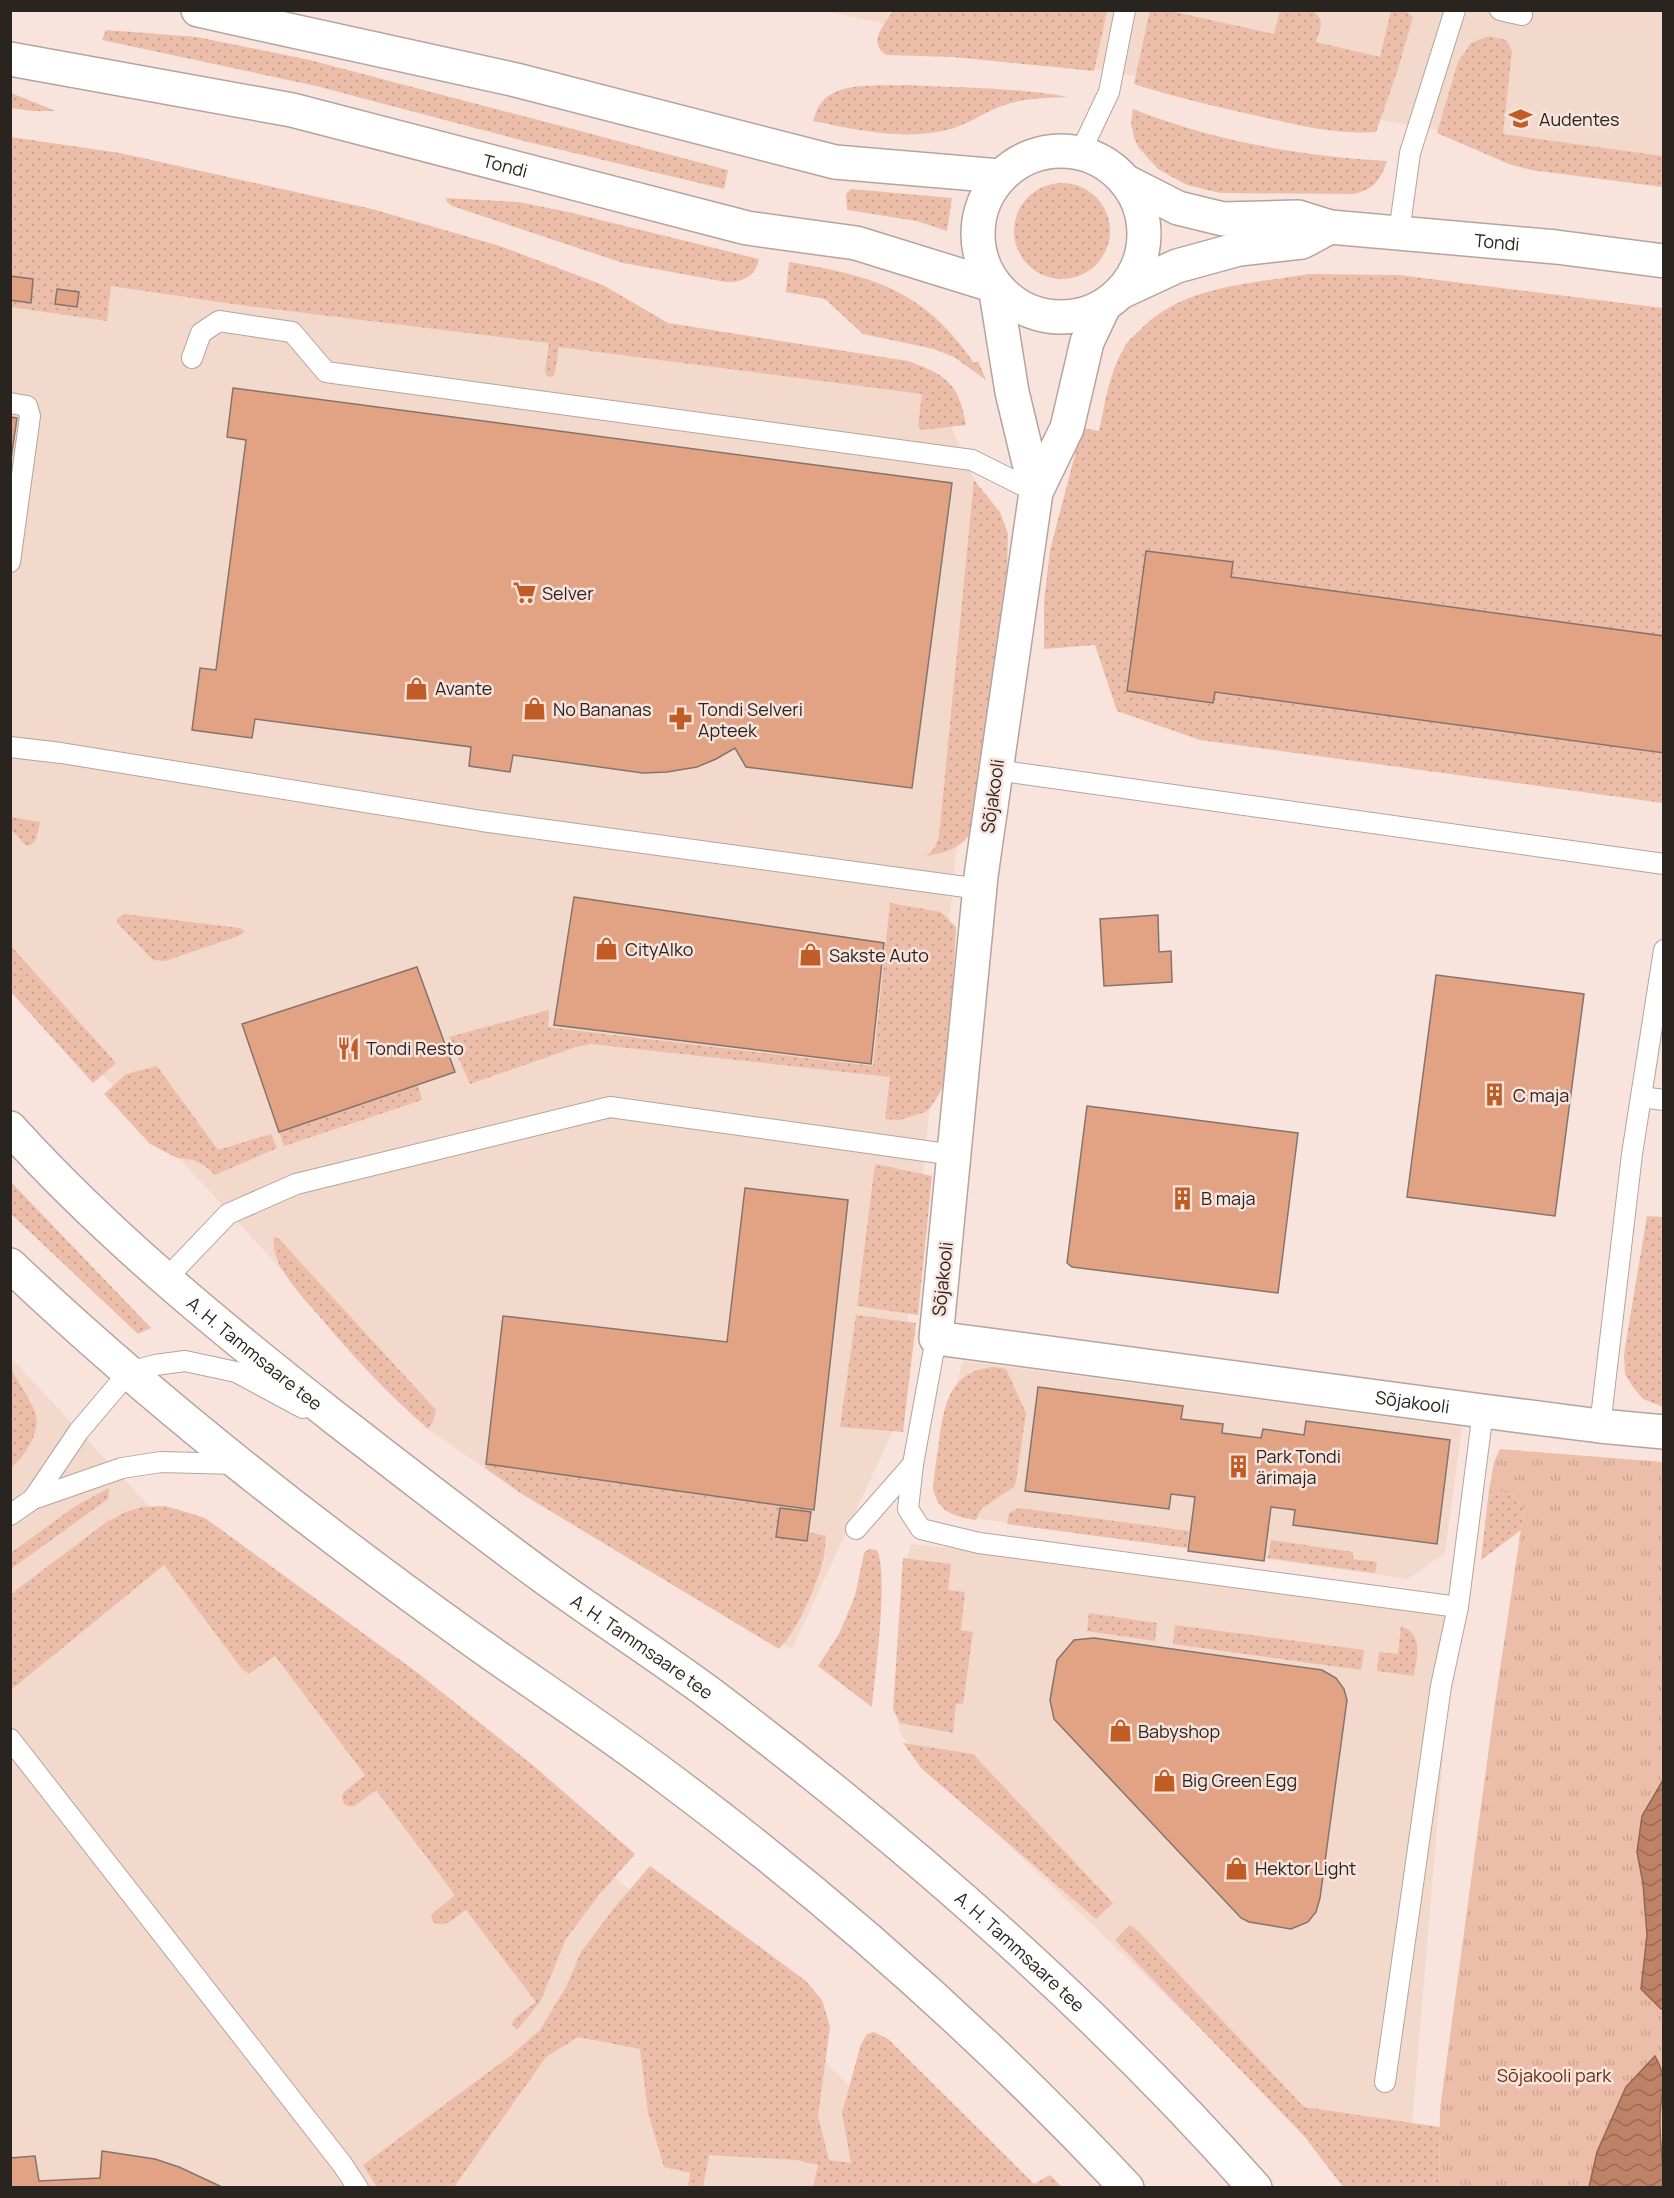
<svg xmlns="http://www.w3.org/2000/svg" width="1674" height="2198" font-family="Manrope,sans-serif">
	<defs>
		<pattern id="grass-dots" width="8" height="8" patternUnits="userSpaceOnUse" patternTransform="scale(1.5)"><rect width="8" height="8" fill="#ecbea9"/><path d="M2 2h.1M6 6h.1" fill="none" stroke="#cba391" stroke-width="1.8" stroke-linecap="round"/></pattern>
		<pattern id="park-tufts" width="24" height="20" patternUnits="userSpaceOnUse" patternTransform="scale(1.5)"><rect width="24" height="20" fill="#ecbea9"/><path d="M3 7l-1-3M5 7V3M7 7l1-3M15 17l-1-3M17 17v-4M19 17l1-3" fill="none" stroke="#cba391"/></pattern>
		<pattern id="water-waves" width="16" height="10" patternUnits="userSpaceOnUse" patternTransform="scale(1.5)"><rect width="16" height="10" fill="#c08266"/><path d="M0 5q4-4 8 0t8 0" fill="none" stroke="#9c6a54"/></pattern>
	</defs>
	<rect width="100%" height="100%" fill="#f8e4dc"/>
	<g fill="#f3d8cc">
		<path d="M825,11H1663V170L1095,69Z"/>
		<path d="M11,182L933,384L991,519L897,1422L792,1649L660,1570L522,1494L428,1429L11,975Z"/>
		<path d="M10,1357L147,1504L659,1913L779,2012L944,2187H11Z"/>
		<path d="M963,1361L1462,1427L1445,1553L1408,1579L954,1515L937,1453Z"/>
		<path d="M911,1544L1456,1603L1411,2135L1303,2127L933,1772L901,1735L895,1711L907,1560Z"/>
	</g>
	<g fill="url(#grass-dots)">
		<path d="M1150,10L1170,11L1274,34L1280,11C1292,10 1320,5 1321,23C1321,29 1318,36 1316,42L1380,57L1391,11H1405L1413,17L1398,69L1376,132C1337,135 1296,125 1258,116C1216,107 1175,97 1134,84Z"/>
		<path d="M893,11V10L1107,11L1094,71L953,57L886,55C867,41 884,26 893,11Z"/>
		<path d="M106,30L197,37L310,60L728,170L724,189L520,140L316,86L102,40Z"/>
		<path d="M1489,36L1506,40L1512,51L1503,134L1663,156V187L1531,170L1509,164L1437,133L1458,62L1471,43Z"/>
		<path d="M906,85C960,88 1015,87 1068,97C1047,98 1025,98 1004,105C987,111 972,122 954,128C908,142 859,130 813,121C815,115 817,108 821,103C837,81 881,86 906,85Z"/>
		<path d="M11,93L56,111H33L11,108Z"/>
		<path d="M1133,109C1213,141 1301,156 1387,161C1380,181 1374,189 1354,194L1220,193L1187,185L1158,169L1139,148L1134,138L1131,123Z"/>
		<path d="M11,137L120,153L372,209L500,246L603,285L668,323L908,361C946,375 959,383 966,425L922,430L918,426L922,394L559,347L555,373L552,377L547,376L545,371L549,343L247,306L111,286L107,321L11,307Z"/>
		<circle cx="1062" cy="231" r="48"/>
		<path d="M851,189L952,198L947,231L917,221L847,210L846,194Z"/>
		<path d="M446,198L519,202L568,212L759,259C755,277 743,282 726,282L623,263L452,206L447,202Z"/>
		<path d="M789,262C871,275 925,290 974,363L978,361L986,380L954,357L934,349L863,334L825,299L786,292Z"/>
		<path d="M1309,274L1399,275L1663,308V636L1231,577L1233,562L1146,551L1127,691L1213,703L1215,692L1663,753V803L1200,740L1117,711L1095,645L1044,649V602L1050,550L1082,428L1099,431C1105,403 1109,373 1124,348C1127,341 1134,336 1139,331C1182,285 1252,284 1309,274Z"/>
		<path d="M974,480L1000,512L1008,534L1007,574L977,822C965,846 953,851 927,856L935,847L939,836Z"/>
		<path d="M11,817L40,822L36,840L31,845L26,846L11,829Z"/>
		<path d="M890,903L941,912L956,927L949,1078L931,1107L925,1112L900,1120L885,1119L890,1077L591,1044L576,1047L470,1084L449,1037L549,1010L548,1027L873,1066Z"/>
		<path d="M125,914L240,928L245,931L241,935L165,961L153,960L117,923L118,918Z"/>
		<path d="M11,946L116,1063L93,1083L11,992Z"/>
		<path d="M157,1066L218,1150L271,1134L277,1148L215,1175L205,1166L194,1160L177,1158L150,1144L104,1094L126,1074Z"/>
		<path d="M418,1085L422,1100L284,1146L279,1132Z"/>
		<path d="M875,1164L932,1176L918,1315L857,1306Z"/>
		<path d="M11,1182L151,1328L138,1334L11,1214Z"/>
		<path d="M1647,1216L1663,1217V1407L1643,1399L1633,1387L1625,1374L1624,1354Z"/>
		<path d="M274,1236L279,1239L436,1410L433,1421L428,1429C389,1395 353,1357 320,1317C306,1301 291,1285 280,1266C275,1256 273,1247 274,1236Z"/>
		<path d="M856,1315L916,1323L903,1432L840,1427Z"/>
		<path d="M995,1367L1006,1369L1026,1413L1016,1481L1014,1487L981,1509L976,1520C955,1517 938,1512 933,1489C934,1473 937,1457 939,1442C944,1404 950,1370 995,1367Z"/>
		<path d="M11,1369C16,1379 34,1405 36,1415C40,1434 24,1457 11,1468Z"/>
		<path d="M486,1464L811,1509V1512L780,1508L776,1536L807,1541L808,1532L826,1536C825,1545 825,1555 822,1564C815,1589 797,1631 779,1649L522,1494L485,1468Z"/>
		<path d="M109,1488L108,1499L11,1569V1553L74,1507Z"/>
		<path d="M1489,1490L1512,1494L1524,1508L1521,1530L1481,1560Z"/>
		<path d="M166,1506L205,1518L418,1673L535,1767L635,1854L598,1896L566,1939L540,2002L517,2030L512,2024L515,2018L536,2002L466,1910C455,1917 447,1929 433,1922L431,1915L455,1895L376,1790L356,1805L350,1807L344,1804L342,1797L344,1792L365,1775L275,1656L249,1674L242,1669L164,1565L11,1690V1594L108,1521L128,1511L142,1507Z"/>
		<path d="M1019,1508L1189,1531L1187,1548L1007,1524L1009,1513Z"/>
		<path d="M1271,1540L1353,1552V1559L1377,1562L1375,1573L1268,1558Z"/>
		<path d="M869,1549L877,1550C889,1576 875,1675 872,1707L818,1666L839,1634L855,1596L864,1553Z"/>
		<path d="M903,1558L951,1564L948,1590L965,1592L961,1630L973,1632L963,1704H956L953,1733L900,1723L893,1709Z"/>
		<path d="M1089,1613L1157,1623L1155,1641L1087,1631Z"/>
		<path d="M1175,1625L1364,1650L1361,1670L1173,1644Z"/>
		<path d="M1401,1626C1424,1634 1417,1657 1414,1676L1377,1671L1379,1652L1398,1654Z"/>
		<path d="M903,1743L973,1754L1113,1903L1096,1919L922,1769Z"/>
		<path d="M650,1866L806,1981L822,2000L830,2027L818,2116L829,2160L851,2163L842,2113L861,2044L867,2034L874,2032L888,2039L1034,2184L1050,2175L1062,2187H813L818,2165L797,2160L709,2155L703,2187H688L690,2173L664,2167L648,2113L640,2049L578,2037L546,2057L454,2187H377L363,2165L509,2057L540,2030L566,1987L581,1952L614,1908Z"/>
		<path d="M1130,1925L1140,1933L1304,2107L1440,2127L1439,2187H1343L1304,2136L1115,1940Z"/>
	</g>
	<path fill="url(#park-tufts)" d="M1500,1449L1663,1462V2187L1439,2188L1440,2110L1495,1703L1524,1509L1512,1494L1489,1490L1494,1462Z"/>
	<g fill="url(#water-waves)" stroke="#936651" stroke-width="1.5">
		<path d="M1663,1780L1664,2008L1661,2009L1641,1989L1647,1935L1643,1883L1637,1852L1642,1816Z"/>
		<path d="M1655,2056C1669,2081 1661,2090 1660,2116C1659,2140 1664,2164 1663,2187H1589L1597,2152L1626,2087Z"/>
	</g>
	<g fill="#e2a284" stroke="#85746d" stroke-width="1.5">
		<path d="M10,276L33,279L31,303L10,300Z"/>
		<path d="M57,289L79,292L77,307L55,304Z"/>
		<path d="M233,388L952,483L912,788L746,767L735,748L716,759L697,767L667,772L643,773L513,755L510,772L469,766L471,747L255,719L252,738L192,730L200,668L216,670L246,440L227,437Z"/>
		<path d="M10,417L17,418L10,466Z"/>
		<path d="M1146,551L1233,562L1231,577L1664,636V753L1215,692L1213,703L1127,691Z"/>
		<path d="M574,897L884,943L871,1064L554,1025Z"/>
		<path d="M1158,915L1159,952L1171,951L1172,982L1104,986L1100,919Z"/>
		<path d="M417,967L455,1072L279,1132L242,1024Z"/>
		<path d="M1436,975L1584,994L1555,1216L1407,1197Z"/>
		<path d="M1087,1106L1298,1133L1278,1293L1072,1267L1067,1263Z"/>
		<path d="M745,1188L848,1200L814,1510L486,1464L503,1316L727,1342Z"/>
		<path d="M1038,1387L1183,1406L1181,1419L1223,1424L1222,1433L1261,1438L1263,1429L1304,1435L1306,1421L1450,1440L1437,1544L1293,1525L1295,1510L1271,1507L1264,1561L1188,1551L1195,1497L1171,1494L1169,1509L1025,1491Z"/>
		<path d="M780,1508L811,1512L807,1541L776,1537Z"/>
		<path d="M1094,1638L1322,1670L1336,1678L1344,1689L1347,1700L1320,1898L1316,1912L1308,1922L1291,1929L1249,1922L1241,1918L1054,1719L1050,1700L1057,1660L1074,1640Z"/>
		<path d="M102,2151L155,2159L179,2167L224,2188H10V2158L35,2156L39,2181L100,2178Z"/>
	</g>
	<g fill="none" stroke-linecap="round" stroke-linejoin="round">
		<defs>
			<g id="lane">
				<path d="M1500,10L1522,15"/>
				<path d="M1080,153L1109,92L1125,10"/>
				<path d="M1399,233L1410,153L1455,10"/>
				<path d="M192,358L201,333L219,321L292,332L326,372L972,460L1036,492"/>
				<path d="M10,403L27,406L30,416L10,562"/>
				<path d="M10,747L61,753L482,821L980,889"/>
				<path d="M996,770L1664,864"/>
				<path d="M1641,1097L1664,1100"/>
				<path d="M165,1280L228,1214L296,1184L610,1107L954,1155"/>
				<path d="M1600,1426L1632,1154L1664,950"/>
				<path d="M913,1464L908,1509L921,1529L979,1543L1458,1607"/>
				<path d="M33,1499L79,1431L129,1372L155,1365L185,1361L236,1372L303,1408"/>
				<path d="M10,1515L33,1499L122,1468L161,1462L237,1464"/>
				<path d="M856,1529L913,1464L936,1338"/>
				<path d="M10,1739L342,2164L358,2188"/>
				<path d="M1385,2082L1441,1686L1458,1607L1483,1411"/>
			</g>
			<g id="street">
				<path d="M995,286L1012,392L1036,492"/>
				<path id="s1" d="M1104,306L1087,342L1067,428L1036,492L981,876L936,1338L1483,1411L1600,1426L1664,1432"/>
			</g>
			<g id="secondary">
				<path d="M198,10L516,80L835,162L1000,176"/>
				<path id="s2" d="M10,59L292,110L747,228L856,243L995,286"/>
				<circle cx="1061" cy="234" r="83"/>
				<path id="s3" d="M1125,181L1178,208L1223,219L1298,217L1330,227L1556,247L1664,261"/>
				<path d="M1121,292L1177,266L1239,249L1302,242L1330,227"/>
			</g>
			<g id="primary">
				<path id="s4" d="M10,1128C108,1236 221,1328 335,1418C405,1472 474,1526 545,1578C600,1618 658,1655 713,1696C907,1843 1093,2005 1255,2188"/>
				<path d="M10,1265C154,1402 312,1525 474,1641C537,1686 603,1729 665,1776C829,1898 987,2039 1127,2188"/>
			</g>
		</defs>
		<use href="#lane" stroke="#b6a49c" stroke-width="22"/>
		<use href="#street" stroke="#b6a49c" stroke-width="36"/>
		<use href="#secondary" stroke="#b6a49c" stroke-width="36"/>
		<use href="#primary" stroke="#b6a49c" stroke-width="36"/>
		<use href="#lane" stroke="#fff" stroke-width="20"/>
		<use href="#street" stroke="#fff" stroke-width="33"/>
		<use href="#secondary" stroke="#fff" stroke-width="33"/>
		<use href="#primary" stroke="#fff" stroke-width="33"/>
	</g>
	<defs>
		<symbol id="school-bare" viewBox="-9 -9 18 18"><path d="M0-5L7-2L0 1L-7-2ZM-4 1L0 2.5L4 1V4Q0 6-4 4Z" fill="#c05c26" stroke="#f8e4dc" stroke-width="2.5" paint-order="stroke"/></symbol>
		<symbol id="supermarket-bare" viewBox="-9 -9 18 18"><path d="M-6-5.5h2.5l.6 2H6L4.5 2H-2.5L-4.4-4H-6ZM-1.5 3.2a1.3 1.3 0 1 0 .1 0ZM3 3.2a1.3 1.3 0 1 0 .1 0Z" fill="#c05c26" stroke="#f8e4dc" stroke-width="2.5" paint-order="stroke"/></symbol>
		<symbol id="shop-bare" viewBox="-9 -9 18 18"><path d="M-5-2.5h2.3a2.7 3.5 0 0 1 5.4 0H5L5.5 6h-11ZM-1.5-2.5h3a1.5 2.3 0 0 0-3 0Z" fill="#c05c26" stroke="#f8e4dc" stroke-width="2.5" paint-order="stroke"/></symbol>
		<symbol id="pharmacy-bare" viewBox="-9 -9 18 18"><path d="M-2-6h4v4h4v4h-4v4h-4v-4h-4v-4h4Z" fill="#c05c26" stroke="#f8e4dc" stroke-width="2.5" paint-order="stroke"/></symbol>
		<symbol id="restaurant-bare" viewBox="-9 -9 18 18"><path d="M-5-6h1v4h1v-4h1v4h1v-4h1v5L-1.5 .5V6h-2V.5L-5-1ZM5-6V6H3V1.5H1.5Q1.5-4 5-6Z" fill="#c05c26" stroke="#f8e4dc" stroke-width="2.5" paint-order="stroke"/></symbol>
		<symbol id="building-bare" viewBox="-9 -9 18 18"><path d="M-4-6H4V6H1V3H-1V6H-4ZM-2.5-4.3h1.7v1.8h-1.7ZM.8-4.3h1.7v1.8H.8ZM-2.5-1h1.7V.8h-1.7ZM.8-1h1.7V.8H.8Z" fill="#c05c26" stroke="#f8e4dc" stroke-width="2.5" paint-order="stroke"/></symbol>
	</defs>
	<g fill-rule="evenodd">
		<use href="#school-bare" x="1504" y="102" width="33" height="33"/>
		<use href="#supermarket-bare" x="508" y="576" width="33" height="33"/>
		<use href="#shop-bare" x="400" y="672" width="33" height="33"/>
		<use href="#shop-bare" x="518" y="692" width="33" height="33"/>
		<use href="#pharmacy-bare" x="664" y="702" width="33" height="33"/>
		<use href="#shop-bare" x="590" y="932" width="33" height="33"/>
		<use href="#shop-bare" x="794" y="938" width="33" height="33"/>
		<use href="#restaurant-bare" x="332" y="1032" width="33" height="33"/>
		<use href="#building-bare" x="1478" y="1078" width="33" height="33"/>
		<use href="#building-bare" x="1166" y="1182" width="33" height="33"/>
		<use href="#building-bare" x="1222" y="1450" width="33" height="33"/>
		<use href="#shop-bare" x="1104" y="1714" width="33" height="33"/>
		<use href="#shop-bare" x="1148" y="1764" width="33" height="33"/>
		<use href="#shop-bare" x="1220" y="1852" width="33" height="33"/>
	</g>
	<g text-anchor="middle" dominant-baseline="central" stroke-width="5" stroke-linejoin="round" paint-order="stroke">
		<g font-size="18" fill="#2a2420" stroke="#f8e4dc" text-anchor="start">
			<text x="1539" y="119">Audentes</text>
			<text x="542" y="593">Selver</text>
			<text x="435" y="688">Avante</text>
			<text x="553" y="709">No Bananas</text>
			<text x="698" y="709">Tondi Selveri<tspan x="698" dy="21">Apteek</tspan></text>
			<text x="625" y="949">CityAlko</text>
			<text x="829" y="955">Sakste Auto</text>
			<text x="366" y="1048">Tondi Resto</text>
			<text x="1513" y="1095">C maja</text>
			<text x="1201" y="1198">B maja</text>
			<text x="1256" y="1456">Park Tondi<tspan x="1256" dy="21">ärimaja</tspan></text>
			<text x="1138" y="1731">Babyshop</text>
			<text x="1182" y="1780">Big Green Egg</text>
			<text x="1255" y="1868">Hektor Light</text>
		</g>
		<g font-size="18" fill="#2a2420" stroke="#f8e4dc">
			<text stroke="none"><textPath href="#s2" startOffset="507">Tondi</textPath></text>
			<text stroke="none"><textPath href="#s3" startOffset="382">Tondi</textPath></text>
			<text transform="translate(992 796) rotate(-82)">Sõjakooli</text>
			<text transform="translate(942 1279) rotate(-84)">Sõjakooli</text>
			<text stroke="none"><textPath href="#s4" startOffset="333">A. H. Tammsaare tee</textPath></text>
			<text stroke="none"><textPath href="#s1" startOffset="1532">Sõjakooli</textPath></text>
			<text stroke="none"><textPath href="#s4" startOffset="819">A. H. Tammsaare tee</textPath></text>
			<text stroke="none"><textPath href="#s4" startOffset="1305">A. H. Tammsaare tee</textPath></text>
		</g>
		<g font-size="18" fill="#672d0e" stroke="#f8e4dc">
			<text x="1554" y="2075">Sõjakooli park</text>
		</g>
	</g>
	<rect width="1674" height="2198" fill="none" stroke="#2a2420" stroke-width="24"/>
</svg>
